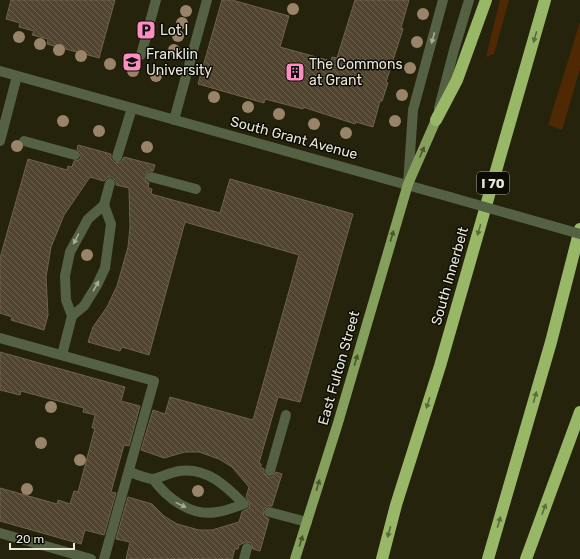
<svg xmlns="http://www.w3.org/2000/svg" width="580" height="559" font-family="Rubik,sans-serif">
	<defs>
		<pattern id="building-back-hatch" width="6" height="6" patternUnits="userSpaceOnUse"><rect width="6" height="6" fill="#524530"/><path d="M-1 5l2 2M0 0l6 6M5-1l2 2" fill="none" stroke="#6b604d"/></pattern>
	</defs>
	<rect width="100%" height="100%" fill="#25230c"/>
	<g fill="#4e2903">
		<path d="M500,0H509L494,54L486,57Z"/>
		<path d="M580,22V69L562,130L548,125Z"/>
	</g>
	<g fill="url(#building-back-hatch)" stroke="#6f634c">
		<path d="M11,0H115L99,58L47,44L48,39L32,35L34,31L19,27L20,23L6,19Z"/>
		<path d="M222,0H232L289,16L280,47L331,61L332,57L337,58L355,0H409L401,28L403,29L386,82L388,83L382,101H380L373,127L356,122L355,124L303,107V109L265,99L264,103L198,84Z"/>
		<path d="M78,145L111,154V159L115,163L121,162L124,157L155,165L153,171H149L145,176L146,181L149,183L148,188L152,189L151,194L220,213L230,179L353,214L300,402L278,397L259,463L261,464V468L264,469V473L268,477H272L276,472L282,474L272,506H267L263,510L264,516L269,519L260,551L253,549L251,543L246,542L239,545L238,549H235L232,559H126L130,542L116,539L128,497L152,504L164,516L177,524L199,530H212L239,522L242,512L249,508L250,503L246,497L249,487L232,467L219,459L199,452H185L164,458L141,450L153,410L165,414L170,397L253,420L299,255L185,222L149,355L122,347L120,351L88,342L93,327L107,307L117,286L128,247L130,227L129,188L116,185V181L112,177H108L104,181L90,177L64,215L51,247L46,277L48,315L44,330L11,320L12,317L0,313V258L28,159L67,170L68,166L72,167L74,161L79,160L81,157V153L77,149Z"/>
		<path d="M0,352L125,387L121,401L140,406L129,446L124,445L111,492L116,493L104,535L85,530L81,544L0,521V488L57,504L58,500L70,504L74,491L78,492L95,428H92L95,415L83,412L84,408L21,391L20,395L0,390Z"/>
	</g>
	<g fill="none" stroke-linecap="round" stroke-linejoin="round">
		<g stroke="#546142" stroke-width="10">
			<path d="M141,55L156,0"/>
			<path d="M174,120L207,0"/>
			<path d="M0,141L17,76"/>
			<path d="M24,141L75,155"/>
			<path d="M117,157L132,108"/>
			<path d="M151,177L196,189"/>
			<path d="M104,205L110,183"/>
			<path d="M0,338L154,381L104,559"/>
			<path d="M62,355L72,316L66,300L65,276L70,252L88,219L104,205L111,224L105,268L97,285L84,306L72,316"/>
			<path d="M270,471L286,415"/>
			<path d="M129,472C136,474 145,478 152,479C156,479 172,472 179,471C207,467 226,486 244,504C235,507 226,511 217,512C191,517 167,498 153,479"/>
			<path d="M269,512L307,522"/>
			<path d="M0,533L91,559"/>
			<path d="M244,559L247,548"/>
		</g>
		<g stroke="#546142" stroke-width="10">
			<path d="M0,71L450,197"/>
			<path d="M439,108L454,50L469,0"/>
			<path d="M408,184L413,110L443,0"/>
		</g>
		<path stroke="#85a05d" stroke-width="10" d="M295,559L338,423L408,184L436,120"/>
		<g stroke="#98b868" stroke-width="12">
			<path d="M436,120L457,80L486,0"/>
			<path d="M382,559L396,505L440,366L545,0"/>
			<path d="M488,559L551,342L580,229"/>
			<path d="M526,559L580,412"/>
		</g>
		<path stroke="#546142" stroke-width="10" d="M450,197L580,234"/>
	</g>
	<g fill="#998369">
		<circle cx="293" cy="9" r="6"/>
		<circle cx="186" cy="11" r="6"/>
		<circle cx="423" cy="14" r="6"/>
		<circle cx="182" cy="23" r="6"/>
		<circle cx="178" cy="36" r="6"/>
		<circle cx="19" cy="37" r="6"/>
		<circle cx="417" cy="42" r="6"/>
		<circle cx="40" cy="44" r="6"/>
		<circle cx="59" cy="50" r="6"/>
		<circle cx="174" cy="50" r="6"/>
		<circle cx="81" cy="56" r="6"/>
		<circle cx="110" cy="64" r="6"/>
		<circle cx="410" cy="68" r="6"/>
		<circle cx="133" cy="71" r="6"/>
		<circle cx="156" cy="76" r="6"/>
		<circle cx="402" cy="95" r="6"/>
		<circle cx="214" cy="97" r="6"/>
		<circle cx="248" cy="107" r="6"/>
		<circle cx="279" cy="114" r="6"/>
		<circle cx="63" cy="121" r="6"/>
		<circle cx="395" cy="121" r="6"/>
		<circle cx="314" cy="124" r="6"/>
		<circle cx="99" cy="131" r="6"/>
		<circle cx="346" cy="133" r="6"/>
		<circle cx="17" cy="146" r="6"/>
		<circle cx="147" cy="147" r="6"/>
		<circle cx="87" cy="255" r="6"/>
		<circle cx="51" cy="407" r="6"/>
		<circle cx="41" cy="443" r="6"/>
		<circle cx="80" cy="460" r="6"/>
		<circle cx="27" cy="489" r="6"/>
		<circle cx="198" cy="491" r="6"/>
	</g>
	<defs><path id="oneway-solid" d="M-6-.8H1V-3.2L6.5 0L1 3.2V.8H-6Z"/></defs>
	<g fill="#596b3b">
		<use href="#oneway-solid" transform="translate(535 37) rotate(106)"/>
		<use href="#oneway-solid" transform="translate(479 230) rotate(106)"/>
		<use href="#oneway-solid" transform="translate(535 397) rotate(-74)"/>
		<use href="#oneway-solid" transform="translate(428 403) rotate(107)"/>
		<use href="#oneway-solid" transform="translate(544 509) rotate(-70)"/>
		<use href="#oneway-solid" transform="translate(499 522) rotate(-74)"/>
		<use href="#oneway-solid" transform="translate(389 532) rotate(105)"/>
	</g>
	<g fill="#a5ab95">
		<use href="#oneway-solid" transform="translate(433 38) rotate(105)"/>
		<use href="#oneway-solid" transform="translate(76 239) rotate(117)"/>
		<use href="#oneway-solid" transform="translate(96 286) rotate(-61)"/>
		<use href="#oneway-solid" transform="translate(181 505) rotate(26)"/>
	</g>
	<g fill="#495630">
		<use href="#oneway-solid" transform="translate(422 152) rotate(-66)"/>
		<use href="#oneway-solid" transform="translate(392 236) rotate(-74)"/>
		<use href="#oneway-solid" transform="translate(356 360) rotate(-74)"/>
		<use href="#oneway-solid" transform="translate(318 485) rotate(-73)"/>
		<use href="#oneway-solid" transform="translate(301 541) rotate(-73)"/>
	</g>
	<defs>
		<symbol id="parking-square" viewBox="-11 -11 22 22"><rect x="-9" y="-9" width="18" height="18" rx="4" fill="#fd8ec1" stroke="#0d0c04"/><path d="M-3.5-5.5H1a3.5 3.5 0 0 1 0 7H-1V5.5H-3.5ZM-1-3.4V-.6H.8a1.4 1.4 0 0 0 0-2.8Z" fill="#111"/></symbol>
		<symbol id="university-square" viewBox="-11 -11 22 22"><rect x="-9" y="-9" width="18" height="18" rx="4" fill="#fd8ec1" stroke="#0d0c04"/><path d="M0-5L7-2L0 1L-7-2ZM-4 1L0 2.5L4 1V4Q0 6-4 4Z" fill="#111"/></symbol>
		<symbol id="building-square" viewBox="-11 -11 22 22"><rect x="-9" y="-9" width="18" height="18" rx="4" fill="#fd8ec1" stroke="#0d0c04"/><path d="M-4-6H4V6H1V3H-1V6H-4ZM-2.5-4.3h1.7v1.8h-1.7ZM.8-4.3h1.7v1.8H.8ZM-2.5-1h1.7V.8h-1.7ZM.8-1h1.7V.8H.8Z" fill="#111"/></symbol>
	</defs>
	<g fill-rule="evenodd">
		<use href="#parking-square" x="135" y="19" width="22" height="22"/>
		<use href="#university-square" x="121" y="51" width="22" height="22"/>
		<use href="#building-square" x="284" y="61" width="22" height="22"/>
	</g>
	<g text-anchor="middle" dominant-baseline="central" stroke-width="3" stroke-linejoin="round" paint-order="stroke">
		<rect fill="#0d0c04" stroke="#a6a599" stroke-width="1" x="477" y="172" width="32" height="22" rx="3"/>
		<g font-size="13" font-weight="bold" fill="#e8e7d9">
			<text x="493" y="183">I 70</text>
		</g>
		<g font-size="14" fill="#e8e7d9" stroke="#0d0c04" text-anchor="start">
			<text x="160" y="30">Lot I</text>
			<text x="146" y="54">Franklin<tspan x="146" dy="16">University</tspan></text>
			<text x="309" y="64">The Commons<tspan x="309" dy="16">at Grant</tspan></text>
		</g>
		<g font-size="14" fill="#e8e7d9" stroke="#0d0c04">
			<text transform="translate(294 138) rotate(15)">South Grant Avenue</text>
			<text transform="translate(450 276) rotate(-74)">South Innerbelt</text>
			<text transform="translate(339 368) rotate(-74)">East Fulton Street</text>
		</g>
	</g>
	<path d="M10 543v6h64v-6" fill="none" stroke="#e8e7d9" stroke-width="2"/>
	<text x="16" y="543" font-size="12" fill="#e8e7d9" stroke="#0d0c04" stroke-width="3" paint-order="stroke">20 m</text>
</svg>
